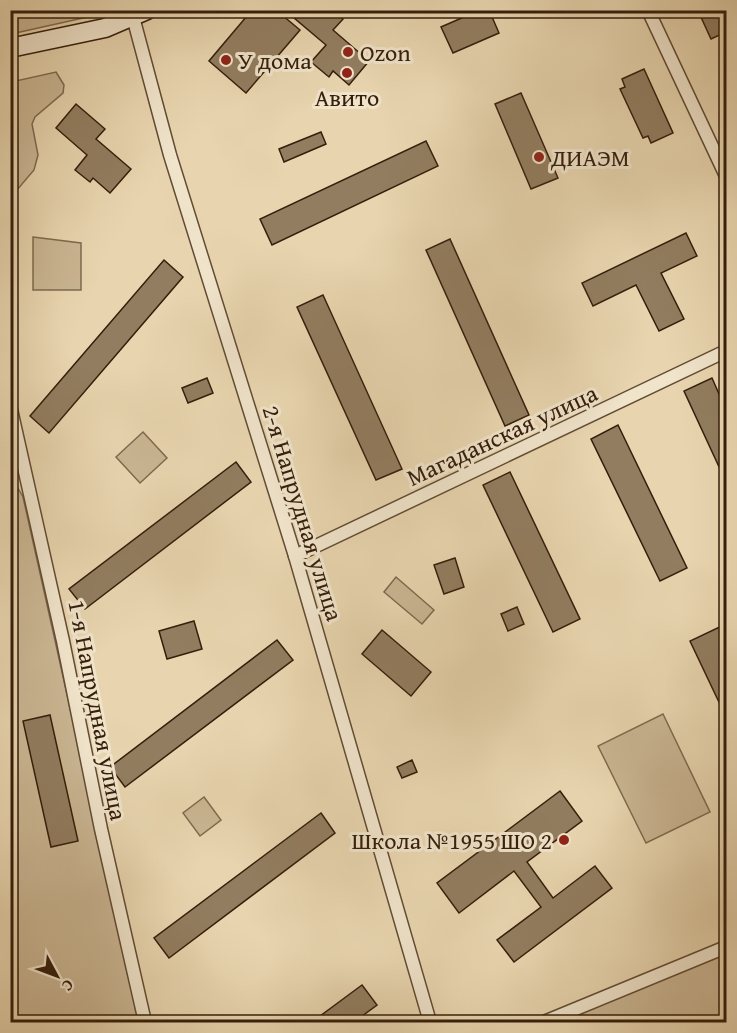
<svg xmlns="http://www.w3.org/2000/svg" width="737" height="1033" font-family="'Gentium Book Plus',serif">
	<rect width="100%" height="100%" fill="#e8d5af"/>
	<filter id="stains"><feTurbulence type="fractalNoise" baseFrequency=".00333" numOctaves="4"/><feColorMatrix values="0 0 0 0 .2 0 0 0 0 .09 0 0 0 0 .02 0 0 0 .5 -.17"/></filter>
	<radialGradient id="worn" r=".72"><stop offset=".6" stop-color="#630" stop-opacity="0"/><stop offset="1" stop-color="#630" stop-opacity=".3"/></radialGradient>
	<g fill="#cab693" stroke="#806a4f" stroke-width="1.5">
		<path d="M11,10H115V11L11,34Z"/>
		<path d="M56,72L64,85L63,93L35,117L32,124L38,155L34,170L11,197V82Z"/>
		<path d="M33,237L81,243V290H33Z"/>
		<path d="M143,432L167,458L140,483L116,457Z"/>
		<path d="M11,476L23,497L140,1022H11Z"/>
		<path d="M396,577L434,610L422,624L384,592Z"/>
		<path d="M663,714L710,812L646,843L598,746Z"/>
		<path d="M204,797L221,820L200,836L183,813Z"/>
		<path d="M726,951V1022H554Z"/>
	</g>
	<g fill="#927d60" stroke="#351e0b" stroke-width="1.5">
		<path d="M252,10H276L300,30L246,93L209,61Z"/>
		<path d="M298,10H333L343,19L333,30L369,61L349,85L333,71L329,77L311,62L326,45L293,17Z"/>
		<path d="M480,10H489L499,33L453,53L441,27Z"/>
		<path d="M709,10H726V32L711,39L700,15Z"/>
		<path d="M644,69L673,133L651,143L648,136L643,138L620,89L625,87L622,79Z"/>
		<path d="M521,93L558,178L531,189L495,104Z"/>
		<path d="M76,104L105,129L96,139L131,169L110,193L93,178L90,182L75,170L87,155L56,128Z"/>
		<path d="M321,132L326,144L284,162L279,149Z"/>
		<path d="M426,141L438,166L272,245L260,219Z"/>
		<path d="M686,233L697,256L661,273L684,319L659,331L636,285L593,306L582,283Z"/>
		<path d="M450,239L529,415L505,426L426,250Z"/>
		<path d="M164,260L183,277L49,433L30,416Z"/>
		<path d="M323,295L402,469L376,480L297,307Z"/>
		<path d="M207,378L213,393L188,403L182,388Z"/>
		<path d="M712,378L726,410V482L684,391Z"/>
		<path d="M618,425L687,568L660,581L591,439Z"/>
		<path d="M236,462L251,482L85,609L69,589Z"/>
		<path d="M510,472L580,619L553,632L483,485Z"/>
		<path d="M455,558L464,587L444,594L434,565Z"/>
		<path d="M517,607L524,624L508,631L501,614Z"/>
		<path d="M194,621L202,649L167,659L159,631Z"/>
		<path d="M726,624V717L690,641Z"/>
		<path d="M382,630L431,672L411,696L362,654Z"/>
		<path d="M277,640L293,660L125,787L110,767Z"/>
		<path d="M50,715L78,841L51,847L23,721Z"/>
		<path d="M412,760L417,772L402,778L397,767Z"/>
		<path d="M560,791L582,821L527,862L553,898L595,866L612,888L514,962L497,940L541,907L514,871L459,913L437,883Z"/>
		<path d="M321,813L335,833L169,958L154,938Z"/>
		<path d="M362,985L377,1005L354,1022H312Z"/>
	</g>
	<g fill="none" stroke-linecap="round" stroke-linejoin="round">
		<defs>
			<g id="street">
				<path d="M648,10L726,176"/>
				<path d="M133,17L170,155L295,556L430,1022"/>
				<path d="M10,405L63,641L101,829L145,1022"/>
				<path d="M295,556L726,351"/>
				<path d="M544,1022L726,947"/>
			</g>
			<path id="secondary" d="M10,48L105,28L147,10"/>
		</defs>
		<use href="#street" stroke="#624c34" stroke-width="15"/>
		<use href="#secondary" stroke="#351e0b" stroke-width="21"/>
		<use href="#street" stroke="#f0e4cb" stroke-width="12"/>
		<use href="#secondary" stroke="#f0e4cb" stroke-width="18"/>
	</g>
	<g fill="#8f2418" stroke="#f0e4cb" stroke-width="2">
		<circle cx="348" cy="52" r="6"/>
		<circle cx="226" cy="60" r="6"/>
		<circle cx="347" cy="73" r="6"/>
		<circle cx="539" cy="157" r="6"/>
		<circle cx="564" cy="840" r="6"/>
	</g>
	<g text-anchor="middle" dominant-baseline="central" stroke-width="6" stroke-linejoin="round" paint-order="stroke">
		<g font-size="24" fill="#351e0b" stroke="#f0e4cb" text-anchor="start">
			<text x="360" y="52">Ozon</text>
			<text x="238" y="60">У дома</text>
			<text x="347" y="97" text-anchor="middle">Авито</text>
			<text x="551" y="157">ДИАЭМ</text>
			<text x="552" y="840" text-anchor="end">Школа №1955 ШО 2</text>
		</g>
		<g font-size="24" fill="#351e0b" stroke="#f0e4cb">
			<text transform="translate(502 435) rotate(-25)">Магаданская улица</text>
			<text transform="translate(303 513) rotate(73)">2-я Напрудная улица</text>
			<text transform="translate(98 710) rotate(79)">1-я Напрудная улица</text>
		</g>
	</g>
	<rect width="737" height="1033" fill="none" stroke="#e8d5af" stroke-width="36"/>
	<rect x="12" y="12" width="713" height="1009" fill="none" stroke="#351e0b" stroke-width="3"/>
	<rect x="18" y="18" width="701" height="997" fill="none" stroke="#351e0b" stroke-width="1.5"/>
	<g transform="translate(57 976) rotate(131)" stroke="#f0e4cb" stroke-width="4.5" paint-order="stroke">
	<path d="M0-4.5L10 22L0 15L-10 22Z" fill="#351e0b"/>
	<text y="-9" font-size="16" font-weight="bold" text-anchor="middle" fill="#351e0b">С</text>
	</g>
	<rect width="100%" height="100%" filter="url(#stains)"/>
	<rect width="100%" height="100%" fill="url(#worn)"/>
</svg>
